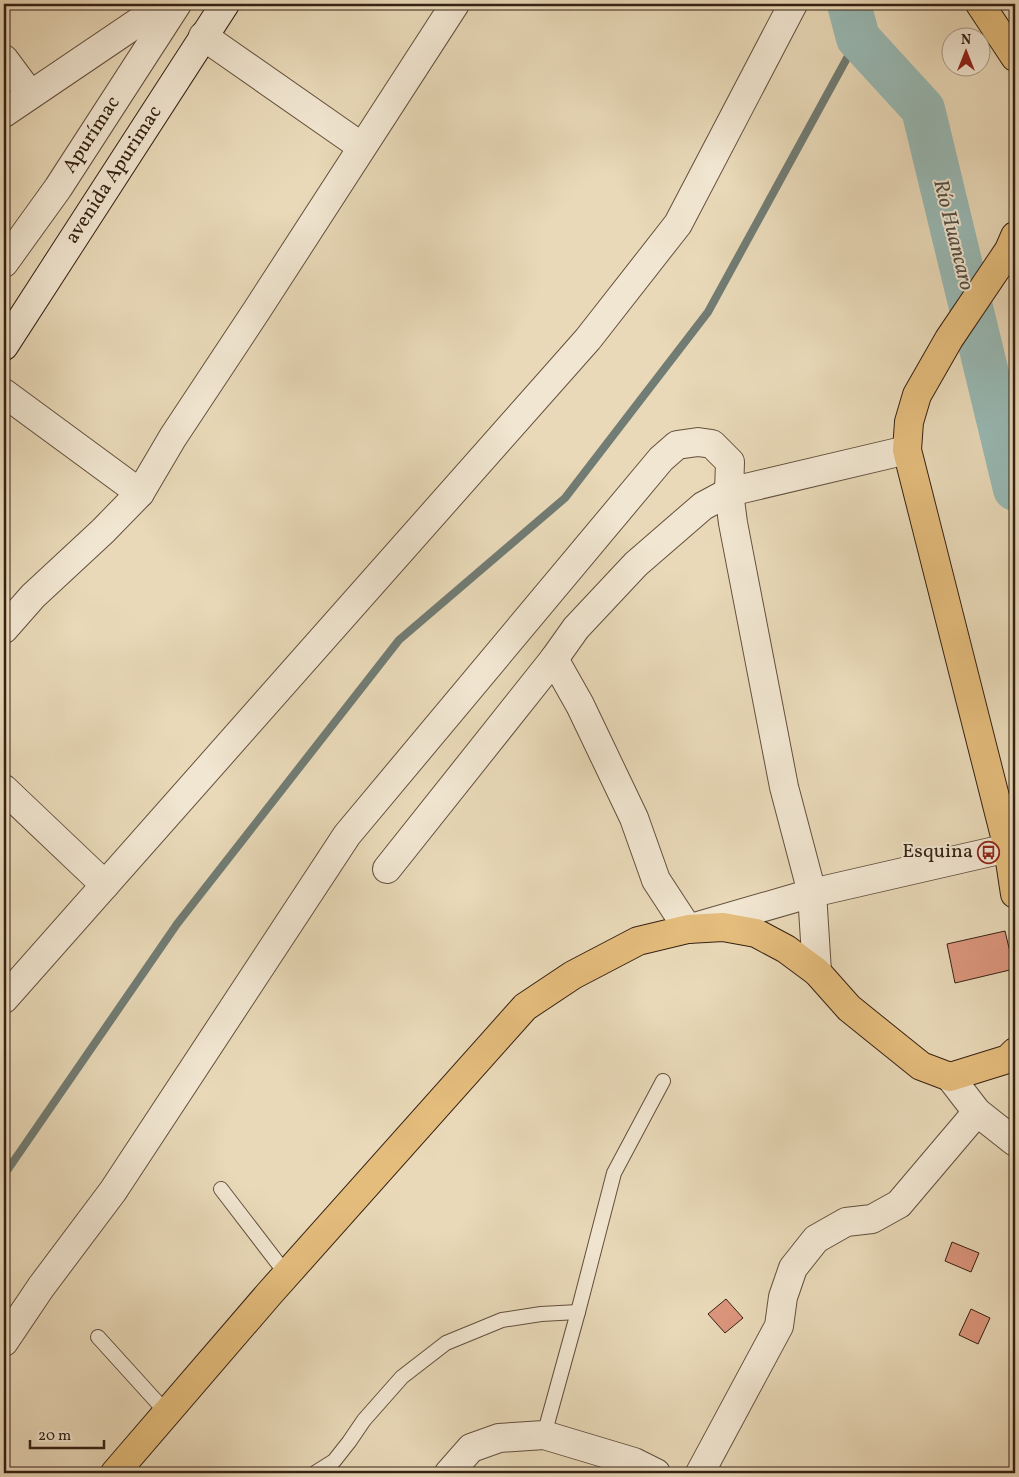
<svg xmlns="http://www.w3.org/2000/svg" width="1019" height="1477" font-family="Vollkorn,serif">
	<rect width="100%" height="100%" fill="#e9d9b8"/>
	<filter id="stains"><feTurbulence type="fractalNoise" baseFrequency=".004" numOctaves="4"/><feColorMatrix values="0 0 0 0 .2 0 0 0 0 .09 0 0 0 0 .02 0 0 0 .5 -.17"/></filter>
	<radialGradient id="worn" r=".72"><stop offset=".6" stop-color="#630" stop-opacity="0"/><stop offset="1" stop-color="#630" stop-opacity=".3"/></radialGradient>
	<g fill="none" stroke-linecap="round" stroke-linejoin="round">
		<path stroke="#717c74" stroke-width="8" d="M4,1175L177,924L399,640L565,498L708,312L858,38"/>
		<path stroke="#98b9b4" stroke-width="44" d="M849,4L858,38L923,109L1015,489"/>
	</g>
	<g fill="#dc967d" stroke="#362114">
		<path d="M1005,931L1014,969L955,983L947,944Z"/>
		<path d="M952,1242L979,1253L971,1272L945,1261Z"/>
		<path d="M726,1299L743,1318L725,1333L708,1314Z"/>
		<path d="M971,1309L990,1318L978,1344L959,1335Z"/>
	</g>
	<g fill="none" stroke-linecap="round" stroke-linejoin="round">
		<defs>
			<g id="lane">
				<path d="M221,1189L287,1275"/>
				<path d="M98,1337L166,1412"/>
				<path d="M544,1435L578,1312L614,1173L663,1081"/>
				<path d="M315,1473L334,1461L349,1442L364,1420L402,1377L446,1343L502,1320L541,1314L578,1312"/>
			</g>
			<g id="street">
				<path d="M203,36L362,147"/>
				<path d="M4,59L30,94"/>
				<path d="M4,113L165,4"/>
				<path d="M4,263L58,188L177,4"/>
				<path d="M4,393L140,493"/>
				<path d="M4,629L33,596L103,531L140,493L173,437L257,310L455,4"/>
				<path d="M554,659L580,705L634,818L656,880L688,929L812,893L1008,848L1015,844"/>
				<path d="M4,789L105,885"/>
				<path d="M387,869L554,659L576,628L636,564L703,506L729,492L907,450"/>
				<path d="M4,999L588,339L678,224L793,4"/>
				<path d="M950,1077L977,1112L1015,1142"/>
				<path d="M4,1342L41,1287L113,1191L347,835L661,459L677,445L698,442L712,444L730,462L729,492L733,523L784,787L812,893L817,972"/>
				<path d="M449,1473L471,1448L499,1438L544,1435L634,1462L656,1473"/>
				<path d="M700,1473L779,1326L783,1297L793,1268L816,1239L846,1222L872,1219L899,1204L977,1112"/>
			</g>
			<path id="secondary" d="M4,346L225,4"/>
			<g id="primary">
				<path d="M980,4L1015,57"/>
				<path d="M1015,236L1009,250L949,339L917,395L909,422L907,450L1008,848L1015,894"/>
				<path d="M115,1473L269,1294L525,1007L573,975L638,941L688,929L723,927L756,933L786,949L817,972L849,1008L921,1066L950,1077L1008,1059L1015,1052"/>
			</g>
		</defs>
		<use href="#lane" stroke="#634f3d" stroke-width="16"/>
		<use href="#street" stroke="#634f3d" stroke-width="30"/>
		<use href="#secondary" stroke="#362114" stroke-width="30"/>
		<use href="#primary" stroke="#362114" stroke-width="30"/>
		<use href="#lane" stroke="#f1e6d1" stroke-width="14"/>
		<use href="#street" stroke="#f1e6d1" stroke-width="28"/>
		<use href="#secondary" stroke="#f1e6d1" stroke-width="28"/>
		<use href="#primary" stroke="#e4bc7c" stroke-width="28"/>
	</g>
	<defs>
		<symbol id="bus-ring" viewBox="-11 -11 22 22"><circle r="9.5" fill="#f1e6d1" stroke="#8f2418" stroke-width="1.5"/><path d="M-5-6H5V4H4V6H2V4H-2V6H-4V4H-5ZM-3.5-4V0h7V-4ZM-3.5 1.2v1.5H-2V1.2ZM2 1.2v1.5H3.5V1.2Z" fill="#8f2418"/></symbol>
	</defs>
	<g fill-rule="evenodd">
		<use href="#bus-ring" x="976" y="840" width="25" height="25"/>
	</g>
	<g text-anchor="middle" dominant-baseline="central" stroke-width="4" stroke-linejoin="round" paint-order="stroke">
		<g font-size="20" fill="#362114" stroke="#f1e6d1">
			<text transform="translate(92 135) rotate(-57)">Apurímac</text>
			<text transform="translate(114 175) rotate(-57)">avenida Apurimac</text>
		</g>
		<g font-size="20" fill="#362114" stroke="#f1e6d1" text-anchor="end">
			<text x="973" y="852">Esquina</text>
		</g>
		<g font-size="21" font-style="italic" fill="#534f44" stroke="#f1e6d1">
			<text transform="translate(953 235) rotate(76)">Río Huancaro</text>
		</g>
	</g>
	<rect width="1019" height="1477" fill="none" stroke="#e9d9b8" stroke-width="20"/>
	<rect x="5" y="5" width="1009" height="1467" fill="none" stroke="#362114" stroke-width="2.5"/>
	<rect x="10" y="10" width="999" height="1457" fill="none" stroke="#362114"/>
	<g transform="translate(966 52)"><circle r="24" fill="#f1e6d1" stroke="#a69785"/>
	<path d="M0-4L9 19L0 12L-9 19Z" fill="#8f2418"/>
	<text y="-8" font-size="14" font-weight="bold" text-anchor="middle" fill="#362114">N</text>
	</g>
	<path d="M30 1440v8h74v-8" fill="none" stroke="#362114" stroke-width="2.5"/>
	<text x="38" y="1440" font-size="15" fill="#362114" stroke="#f1e6d1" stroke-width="4" paint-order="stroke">20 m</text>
	<rect width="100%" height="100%" filter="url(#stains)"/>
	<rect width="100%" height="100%" fill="url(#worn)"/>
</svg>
